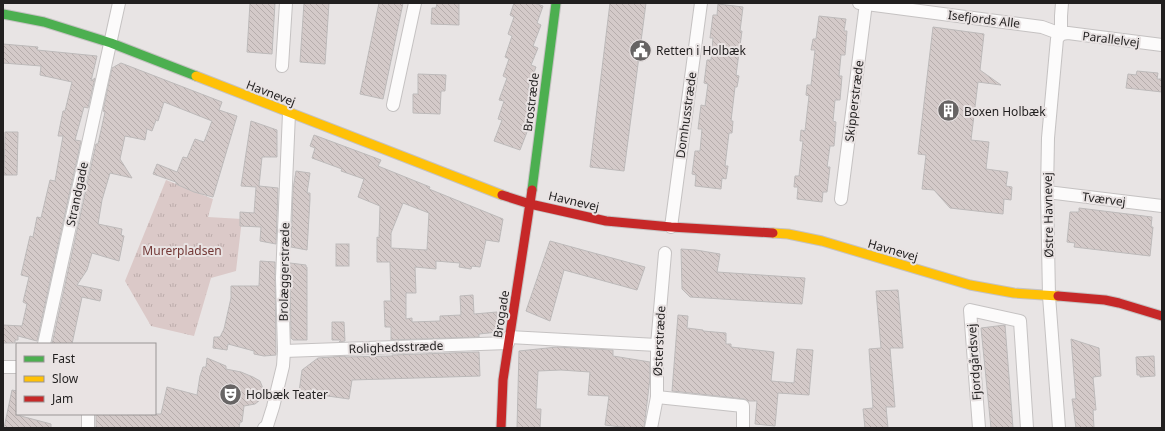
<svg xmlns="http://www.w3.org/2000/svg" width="1165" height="431" font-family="'Noto Sans',sans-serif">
	<defs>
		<pattern id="park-tufts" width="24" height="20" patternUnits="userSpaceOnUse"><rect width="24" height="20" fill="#dbc9c8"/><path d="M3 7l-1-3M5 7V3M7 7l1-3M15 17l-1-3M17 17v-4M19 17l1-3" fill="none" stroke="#bcacab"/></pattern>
		<pattern id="building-back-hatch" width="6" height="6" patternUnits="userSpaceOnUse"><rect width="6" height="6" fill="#d4cac9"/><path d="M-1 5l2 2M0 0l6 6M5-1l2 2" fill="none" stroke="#b6adac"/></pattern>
	</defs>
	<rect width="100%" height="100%" fill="#e8e4e4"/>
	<path fill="url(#park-tufts)" d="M166,180L213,199L208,217L242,219L236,271L211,278L194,336L151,326L125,281Z"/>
	<g fill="url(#building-back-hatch)" stroke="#bdbaba" fill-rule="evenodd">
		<path d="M250,3H275L272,54L247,52Z"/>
		<path d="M304,3H329L325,64L300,62Z"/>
		<path d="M379,3H403L383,99L360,94Z"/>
		<path d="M437,3H459V25L431,24L432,8H436Z"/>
		<path d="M514,3H534L543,6L537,23L541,25L533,46L538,48L531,65L536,67L528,89L532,91L526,108L530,109L522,131L527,132L520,150L494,141L502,120L498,119L504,101L499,100L507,78L503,76L509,59L505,57L512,36L508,34L514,17L510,15Z"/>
		<path d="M610,3H646L624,171L590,167Z"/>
		<path d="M718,4L743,7L740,31H742L736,75L739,76L737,87H735L731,121H733L732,133H729L725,166H728L726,179L722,178L721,189L695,186L696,175L692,174L695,151H700L702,129H698L701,105L705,106L708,84L704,83L707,60H711L713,38H710L713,15H717Z"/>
		<path d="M819,16L846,19L844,31H847L845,55H841L839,76H842L840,100H835L833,121L836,122L834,146H830L827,167H830L827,192H823L822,202L797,199L798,187H794L795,176H799L803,141H800L801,130L805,131L809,96L806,95L807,85H811L815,50H811L813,39H816Z"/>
		<path d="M933,27L984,34L980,70L1001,85L978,82L971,140L989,142L986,169L1008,172L1006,186L1012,187L1011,200L1004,199L1003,214L950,208L934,190L922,189L926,155L918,154Z"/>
		<path d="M3,44L38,47L37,50L97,56L91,81L95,78L88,108L84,107L75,140L81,141L37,341L18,336V340H15V343H3V325L22,326L27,304L23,302L29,277L21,275L30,236L33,237L37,217L41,218L50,180L55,181L63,136H58L63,111H65L72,82L40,75L41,66L3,63Z"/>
		<path d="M121,63L222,102L219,110L237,116L213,197L194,192L176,184V182L153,174L157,164L177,172L183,157L187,158L195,139L204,142L212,121L164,102L158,121L156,120L152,131L147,129L145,140L125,136L120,159L132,178L110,173L102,200L98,224L122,229L121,235L124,236L119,261L92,253L87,270L77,285L102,290L100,301L82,297L72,344H52L96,144H98L105,112L103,111L112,68Z"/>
		<path d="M1137,71L1158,73L1157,79H1162V92L1126,88L1128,74L1136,75Z"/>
		<path d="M418,74L446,75L445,91H441L440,114L413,113V94H418Z"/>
		<path d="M251,121L277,130V157H262L259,186L278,188L276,244L260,241L261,227L240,226V212L254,213L256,187L241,186Z"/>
		<path d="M5,132H18L17,175H4Z"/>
		<path d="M314,135L381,160L378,166L430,187L429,189L503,219L499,242L486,240L480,267L472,266L471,269L459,267L460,263L436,261V269L415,267L416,293H406V319L412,318V322L440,321V316L461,315L460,296L473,295L474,314L497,312L498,332L479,334V337L391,340V327H385L384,301H391L390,262H377V237L379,238L380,206L358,197L364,179L341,171L342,169L312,158L315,148L310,146ZM403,203L429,213L427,250L391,248V233Z"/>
		<path d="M296,171L310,173L307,193H310V199L307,250L291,247L293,189Z"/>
		<path d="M1079,208L1152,217L1151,227H1153L1150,256L1074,247L1075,243L1067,242L1070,212H1079Z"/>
		<path d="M550,241L645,267L637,290L564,270L550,321L526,311Z"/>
		<rect x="336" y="244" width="13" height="22"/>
		<path d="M681,249L696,250L720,254L717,272L805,278L802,304L690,297L682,289Z"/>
		<path d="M260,261L275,262L276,355L264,356L254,354V351L228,344L227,350L213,348L214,337H220L224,329L231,298V286H259Z"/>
		<path d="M290,263L306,265V267H307V340H293L291,338L290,278Z"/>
		<path d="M898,290L903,348H890L895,407H886L888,428H865L863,409L873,408L869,349L881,348L876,291Z"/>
		<path d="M678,315L688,316L687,328L703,330V331L726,333V344H731V347L774,352L771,381L794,383L797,349L813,350L809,395L778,393L775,426L755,424L757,401H748L744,399L672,391Z"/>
		<path d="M332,322H344L345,341L339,342L341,340H332Z"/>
		<path d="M1005,325L1013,428H991L981,328Z"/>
		<path d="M1071,339L1099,348L1101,376L1093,377L1096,410H1093L1094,428H1076L1072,399H1076Z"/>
		<path d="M557,347L613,350V356L650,362V378L644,428H629L605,425L609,396L588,395L590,372L561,370L538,371L536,409H541L540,428H517L519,351Z"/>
		<path d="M479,352L480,376L352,380L349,399L299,392L302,370L318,358L345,356V357L392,356V355Z"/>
		<path d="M1154,356L1155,376L1140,377V375H1137L1136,357Z"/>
		<path d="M207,358L226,366V369L241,372L253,377L260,381L262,386L263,392L260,400L255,404L244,406L242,422H240L239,428H96V414H161L167,387L197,395L200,376L203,367H206Z"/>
		<path d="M12,390L17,391V415L51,424V428H4Z"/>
	</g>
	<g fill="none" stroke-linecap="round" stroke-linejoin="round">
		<defs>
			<g id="street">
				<path d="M859,3L1042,27L1061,34L1068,33L1162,45"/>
				<path d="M282,66L286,3"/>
				<path d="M393,105L415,3"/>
				<path d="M1047,192L1162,206"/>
				<path d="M841,199L866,3"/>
				<path d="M671,227L701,3"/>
				<path d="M509,337L657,345"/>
				<path d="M44,344L119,3"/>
				<path d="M284,351L508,343"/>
				<path d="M3,367H17"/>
				<path d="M657,397L743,406V428"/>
				<path d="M88,414V428"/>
				<path d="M264,428L267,426L273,407L283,366L284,351L282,278L289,113"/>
				<path d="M651,428L657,397V345L665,253"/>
				<path d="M979,428L970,310L1020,321L1027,428"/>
				<path d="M1059,428L1049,296L1047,192L1048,138L1057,39L1061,34V16L1062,3"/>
			</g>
			<g id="fast">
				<path d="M3,14L44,22L111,43L196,76"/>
				<path d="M532,190L556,3"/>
			</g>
			<g id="slow">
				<path d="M196,76L502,195"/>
				<path d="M773,233L788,234L822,241L970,285L1014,293L1058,296"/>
			</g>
			<g id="jam">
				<path d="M502,195L530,204L606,221L671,227L773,233"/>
				<path d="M1058,296L1105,300L1119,303L1162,316"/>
				<path d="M501,428L503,380L532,190"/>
			</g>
		</defs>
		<use href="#street" stroke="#c5c2c2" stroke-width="14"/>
		<use href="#fast" stroke="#c5c2c2" stroke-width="11"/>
		<use href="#slow" stroke="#c5c2c2" stroke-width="11"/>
		<use href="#jam" stroke="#c5c2c2" stroke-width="11"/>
		<use href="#street" stroke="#fcfbfb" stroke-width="12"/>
		<use href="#fast" stroke="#4caf50" stroke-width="9"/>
		<use href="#slow" stroke="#ffc107" stroke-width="9"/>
		<use href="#jam" stroke="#c62828" stroke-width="9"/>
	</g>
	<defs>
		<symbol id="civic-disc" viewBox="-11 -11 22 22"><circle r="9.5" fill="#676464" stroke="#e9e3e3"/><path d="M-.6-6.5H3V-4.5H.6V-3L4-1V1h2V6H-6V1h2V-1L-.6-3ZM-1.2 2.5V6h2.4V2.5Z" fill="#fff"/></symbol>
		<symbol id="building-disc" viewBox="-11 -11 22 22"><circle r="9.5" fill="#676464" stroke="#e9e3e3"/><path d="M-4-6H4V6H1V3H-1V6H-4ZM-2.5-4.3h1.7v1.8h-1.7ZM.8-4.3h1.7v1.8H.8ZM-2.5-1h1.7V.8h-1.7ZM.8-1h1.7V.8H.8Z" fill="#fff"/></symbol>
		<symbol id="theatre-disc" viewBox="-11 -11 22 22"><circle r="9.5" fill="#676464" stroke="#e9e3e3"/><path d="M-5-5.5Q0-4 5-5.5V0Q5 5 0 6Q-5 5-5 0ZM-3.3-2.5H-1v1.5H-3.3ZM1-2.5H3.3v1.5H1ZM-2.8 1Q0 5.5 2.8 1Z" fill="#fff"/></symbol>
	</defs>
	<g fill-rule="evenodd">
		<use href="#civic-disc" x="628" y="38" width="25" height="25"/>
		<use href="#building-disc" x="936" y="98" width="25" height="25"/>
		<use href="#theatre-disc" x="218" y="382" width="25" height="25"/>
	</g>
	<g text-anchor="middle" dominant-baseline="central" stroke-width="4" stroke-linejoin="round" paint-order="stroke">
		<g font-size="12" fill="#211f1f" stroke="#e9e3e3">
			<text transform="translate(984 19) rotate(7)">Isefjords Alle</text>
			<text transform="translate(1111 39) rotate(7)">Parallelvej</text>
			<text transform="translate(271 93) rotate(21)">Havnevej</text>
			<text transform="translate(854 101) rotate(-83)">Skipperstræde</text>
			<text transform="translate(531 102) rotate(-83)">Brostræde</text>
			<text transform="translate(686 115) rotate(-82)">Domhusstræde</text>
			<text transform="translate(77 194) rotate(-78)">Strandgade</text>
			<text transform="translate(1104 199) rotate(7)">Tværvej</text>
			<text transform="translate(574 201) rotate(13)">Havnevej</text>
			<text transform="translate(1048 215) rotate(-91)">Østre Havnevej</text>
			<text transform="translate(893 250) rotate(16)">Havnevej</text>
			<text transform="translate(284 272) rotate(-89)">Brolæggerstræde</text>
			<text transform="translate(501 314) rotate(-81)">Brogade</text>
			<text transform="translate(659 341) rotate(-87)">Østerstræde</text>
			<text transform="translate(396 347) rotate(-2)">Rolighedsstræde</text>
			<text transform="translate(974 362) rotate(-94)">Fjordgårdsvej</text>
		</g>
		<g font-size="12" fill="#211f1f" stroke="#e9e3e3" text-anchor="start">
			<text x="656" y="50">Retten i Holbæk</text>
			<text x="964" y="111">Boxen Holbæk</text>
			<text x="246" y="394">Holbæk Teater</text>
		</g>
		<g font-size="12" fill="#733836" stroke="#e9e3e3">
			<text x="182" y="250">Murerpladsen</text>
		</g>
	</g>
	<rect width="1165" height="431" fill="none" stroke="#211f1f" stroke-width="8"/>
	<rect x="16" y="343" width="140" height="72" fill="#e9e3e3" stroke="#999595"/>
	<rect x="24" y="356" width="20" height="6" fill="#4caf50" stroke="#999595"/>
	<text x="52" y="363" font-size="12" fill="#211f1f">Fast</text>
	<rect x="24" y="376" width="20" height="6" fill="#ffc107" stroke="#999595"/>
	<text x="52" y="383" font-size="12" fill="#211f1f">Slow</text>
	<rect x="24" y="396" width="20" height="6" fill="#c62828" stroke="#999595"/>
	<text x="52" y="403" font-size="12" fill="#211f1f">Jam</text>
</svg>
